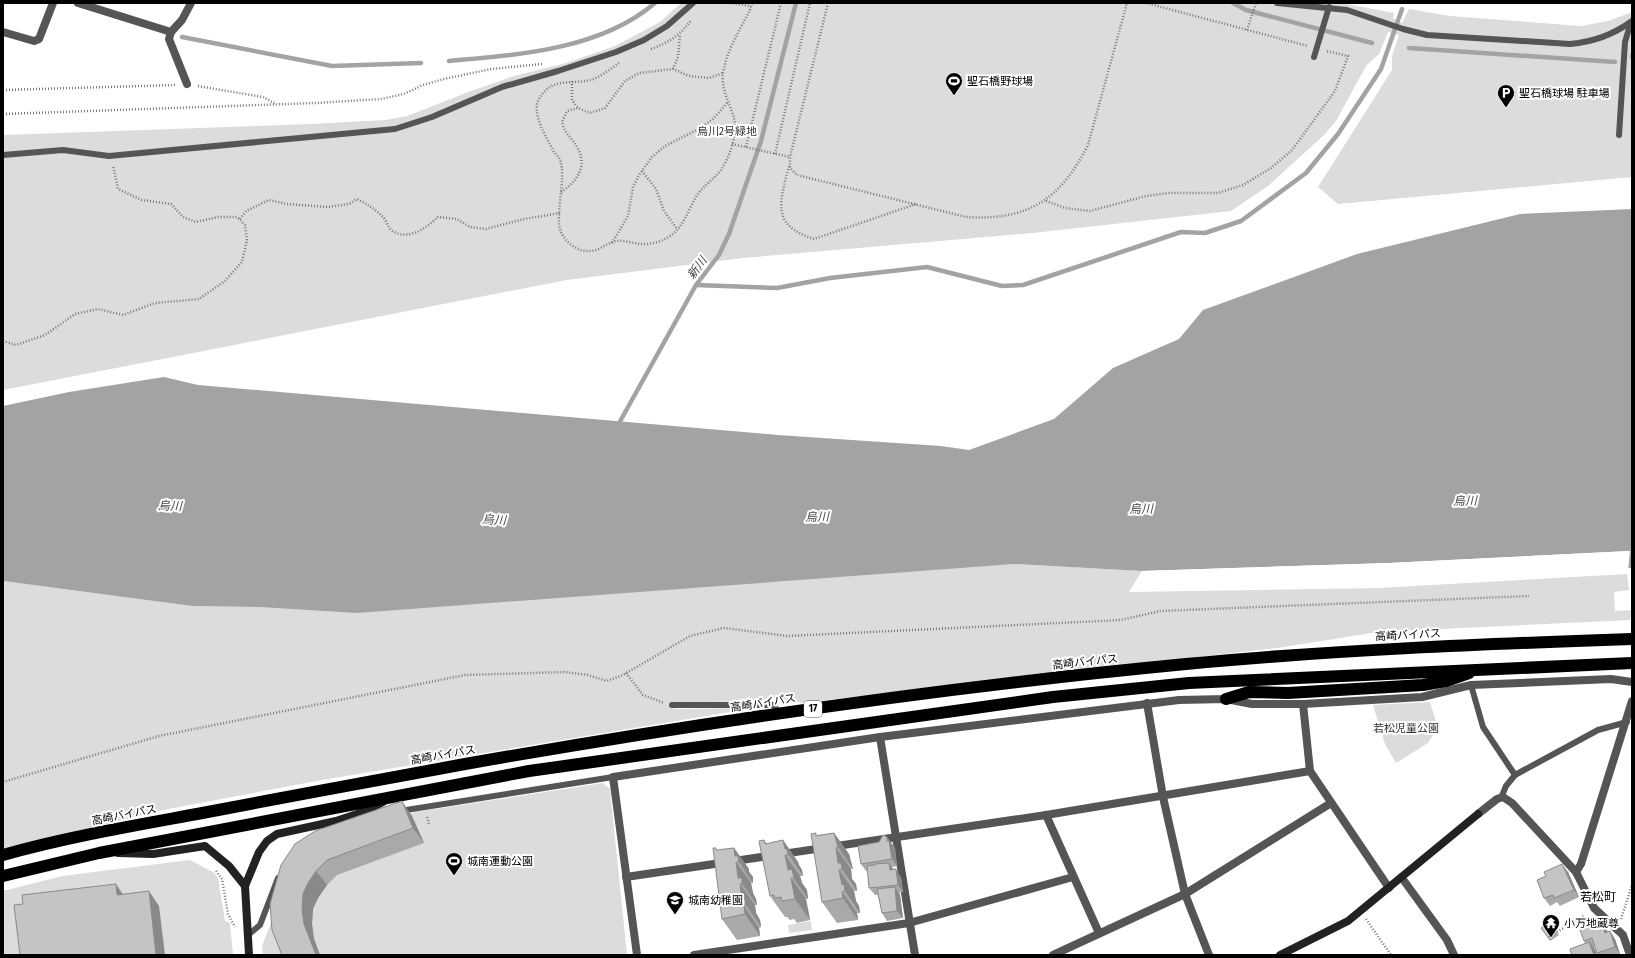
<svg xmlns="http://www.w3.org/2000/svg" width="1635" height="958" font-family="'Fira Sans Condensed','Noto Sans JP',sans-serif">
	<rect width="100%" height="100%" fill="#fff"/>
	<g fill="#dcdcdc">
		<path d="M681,3H1342L1394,13L1393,18L1402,23L1409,9L1450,16L1581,26L1608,21L1632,12V177L1338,204L1318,187L1392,70V56L1399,35L1388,32L1379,54L1366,66L1336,121L1324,135L1268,186L1231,211L1032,233L743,258L567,280L3,390V135L310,124L386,120L407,116L471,91L514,76L566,63L615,46L660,22Z"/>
		<path d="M1014,564L1142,571L1129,592L1378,588L1627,574L1629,590L1614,592L1615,611L1632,610L1630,620L1378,632L1284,647L802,703L770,697L764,701L708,702L672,709L754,708L322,780L158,811L3,850V581L192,606L260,607Z"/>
		<path d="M1430,702L1439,731L1435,732L1428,743L1396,763L1385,744L1373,705Z"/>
		<path d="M603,783L610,789L627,955H263L262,946L276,909L339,835L416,812Z"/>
		<path d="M190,860L213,872L218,878L225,921L230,923L233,955H3V891L62,876Z"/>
		<path d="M811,921L812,930L789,933L788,925Z"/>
	</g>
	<path fill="#a3a3a3" d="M1632,209V568H1628L1629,551L1389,563L1142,571L1014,564L357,613L260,607L192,606L3,581V406L69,392L164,377L198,385L778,435L941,446L969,450L1054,419L1113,368L1179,339L1203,310L1357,254L1520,214Z"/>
	<path fill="#fff" d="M1630,551L1628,570L1626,568L1627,553L1390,565L1141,573L1142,571L1389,563Z"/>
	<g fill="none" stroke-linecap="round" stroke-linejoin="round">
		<g stroke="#a3a3a3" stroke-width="4.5">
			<path d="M1233,3L1246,10L1372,43"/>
			<path d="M182,37L332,66L421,63"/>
			<path d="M1409,48L1615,62"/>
			<path d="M1632,57V56"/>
			<path d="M449,61C517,55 600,50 655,3"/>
			<path d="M696,285L777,288L830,278L927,267L1002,286L1023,285L1181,232L1205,233L1241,221L1306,173L1338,134L1381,69L1402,9"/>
			<path d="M618,425L696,285L719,255L729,234L761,141L796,3"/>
		</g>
		<g stroke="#777" stroke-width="2.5" stroke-dasharray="1 2" stroke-linecap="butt">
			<path d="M730,3L751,6"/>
			<path d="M828,3L790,157V168L797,175L966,217C1028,221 1060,200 1088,145L1127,3"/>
			<path d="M1146,3L1308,46"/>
			<path d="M1247,30L1256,3"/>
			<path d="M651,49C668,43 681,35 691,20"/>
			<path d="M619,63C612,68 604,74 596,78C576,87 553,74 539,99C531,113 546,137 553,150C554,154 559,156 560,160C567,178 554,217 561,232C566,243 578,252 590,251C599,251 607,243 616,241C624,240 632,243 640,244C651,245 665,241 674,233C686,222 689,207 698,194C704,185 714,179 721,170C730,156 738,134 734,118C730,104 721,89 723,74C726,51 740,30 750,10L752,3"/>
			<path d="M673,69L678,57L680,35"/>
			<path d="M572,81V100L578,108"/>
			<path d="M198,86L263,97L276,104"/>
			<path d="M3,90L177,85"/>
			<path d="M3,114L316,103L381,99L404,94L423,85L444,79L491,69L542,64"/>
			<path d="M732,144L790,157"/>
			<path d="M746,147L781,3"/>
			<path d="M775,154L810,3"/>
			<path d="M789,166C780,202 770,225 814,239L916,204"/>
			<path d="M642,171L656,189L664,211L677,229"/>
			<path d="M561,192C575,183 587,169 579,151C575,140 564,134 562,122L567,111L578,108L590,113L605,108L625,81L639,73L673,69L689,76L709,78L723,73"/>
			<path d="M1046,201L1065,208L1090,211L1146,196L1169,193H1218L1243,185L1271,168L1292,150L1335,91L1348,56L1326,51"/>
			<path d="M240,219L246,211L269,200L287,204L328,207L349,204L357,199C367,204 375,209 383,217C386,220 388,227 391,230C408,242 426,228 438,217L457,219L470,227L486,229L524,219L560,213"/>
			<path d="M612,243L628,216L633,187L639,175L652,157L665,146L699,129L714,118L727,103"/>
			<path d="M3,341L16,345L45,335L75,314L98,309L123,315L155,303L199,299L225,281L242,262L247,240L245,225L237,217H218L196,222L183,217L171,204L142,200L118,189L113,165"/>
			<path d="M626,673L643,695L664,703"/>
			<path d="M3,782L159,736L465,675L565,672L588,675L607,681L623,675L690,636L724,628L788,636L1121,620L1160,611L1529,596"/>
			<path d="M427,817L429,824"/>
			<path d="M216,871L222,879L228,914L235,927"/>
			<path d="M1366,919L1391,955"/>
			<path d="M1621,919L1632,885"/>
			<path d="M1557,932L1585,915"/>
		</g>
		<g stroke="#555" stroke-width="6">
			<path d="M1277,3L1347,10L1403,29L1427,35L1570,44C1594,42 1613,35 1632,21"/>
			<path d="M1314,57L1329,7"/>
			<path d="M1619,135L1625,42L1631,22"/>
			<path d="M3,155L63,150L109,156L395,129L432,117L502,87L558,71L616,52L644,40L667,26L693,3"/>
			<path d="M1471,685L1483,727L1515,775"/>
			<path d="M672,705H774L779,714"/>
			<path d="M1501,798L1506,786L1515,775L1598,730L1627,722"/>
			<path d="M400,811L613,777"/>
			<path d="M248,935L260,925L278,878"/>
		</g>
		<g stroke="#555" stroke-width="8">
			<path d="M78,3L171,32L182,20L191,3"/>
			<path d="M3,32L34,41L39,39L53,3"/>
			<path d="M171,32L169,39L187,84"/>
			<path d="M1147,703L1163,797L1185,894L1209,955"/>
			<path d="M1303,704L1310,771L1389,888"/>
			<path d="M880,737L915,955"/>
			<path d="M1478,814L1497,799L1503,797L1512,803L1576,872L1594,908L1623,935L1630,955"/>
			<path d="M1046,815L1099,933"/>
			<path d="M1576,872L1581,864L1632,701"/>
			<path d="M626,877L1046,815L1310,771"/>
			<path d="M1402,878L1447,940L1454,955"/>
			<path d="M637,955L613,777L880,737L1179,700L1226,699L1252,704H1303L1422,697L1471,685L1611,679L1632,682"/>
			<path d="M694,955L909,923L1073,877"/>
			<path d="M1053,955L1185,894L1331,803"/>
		</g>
		<g stroke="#222" stroke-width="8">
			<path d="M118,853L153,854L205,846L229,866L245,886"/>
			<path d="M249,955L245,886L259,852L267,841L277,834L336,821L366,811L383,802"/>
			<path d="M1280,955L1348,921L1478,814"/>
		</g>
		<g stroke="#000" stroke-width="12">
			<path d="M1226,699L1249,692L1288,693L1423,685L1446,681L1469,673"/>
			<path d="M3,855C67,837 132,826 197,814C286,797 376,780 465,764C704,722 945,687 1186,664C1334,650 1483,644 1632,639"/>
			<path d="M3,876L99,853L529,771L1053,697L1189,683L1632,663"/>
		</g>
	</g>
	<g fill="#a9a9a9">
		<path d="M412,816L424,843L337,875L327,885L318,898L313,909L312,924L314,939L320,955H282L281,865Z"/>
		<path d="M834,833L849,854L853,869H851L852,879L856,884L857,891H854L856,901L859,906L860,913H857L858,920L837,923L822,902L817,835Z"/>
		<path d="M887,837L895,848L897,866L892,867L901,877L903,892L899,893L900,895L903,918L887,921L882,913L878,895H875L869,888L868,871H866L861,864L879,842Z"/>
		<path d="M764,840L767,844L783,840L798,862L799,865L802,870L803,876H800L802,883L807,890L808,899H806L810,920L797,923L794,919L790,920L787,917H785L770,896Z"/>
		<path d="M734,848L749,869V872L753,877V883H751L753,893L756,899L757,905H755L756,913L760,920L761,927L759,928L760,936L737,940L722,919L718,850Z"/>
		<path d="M1568,872L1579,897L1560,906L1557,902L1550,906L1544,898Z"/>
		<path d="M1552,925L1559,935L1550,941L1541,928L1549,927Z"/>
		<path d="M1607,930V932L1615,939L1620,954L1618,955H1599L1597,953L1595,947H1593L1597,955H1572L1585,943L1584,941Z"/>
	</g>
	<g fill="#898989">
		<path d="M402,801L412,816L424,843L413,828Z"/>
		<path d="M834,833L849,854L853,869L838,847Z"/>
		<path d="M887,837L895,848L897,866L892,859Z"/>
		<path d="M783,840L798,862L799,865L802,870L803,876L785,849Z"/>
		<path d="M734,848L749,869V872L753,877V883L735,856Z"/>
		<path d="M836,848L851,869L852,879L856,884L857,891L842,869L838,863Z"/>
		<path d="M785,855L800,876L802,883L807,890L808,899L788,870Z"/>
		<path d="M736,862L751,883L753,893L756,899L757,905L738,878Z"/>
		<path d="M889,863L894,871L890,870Z"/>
		<path d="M1562,864L1568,872L1579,897L1574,890Z"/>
		<path d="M896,869L901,877L903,892L898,885Z"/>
		<path d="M839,870L854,891L856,901L859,906L860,913L845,891L842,885Z"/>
		<path d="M316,871L327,885L318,898L313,909L312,924L314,939L320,955H316L304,924L302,909L303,894L308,883Z"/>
		<path d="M791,878L806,899L810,920L795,899Z"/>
		<path d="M116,884L126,899L117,895Z"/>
		<path d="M740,884L755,905L756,913L760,920L761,927L742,899Z"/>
		<path d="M895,887L900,895L903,918L897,911Z"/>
		<path d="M149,891L159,906L165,955H156Z"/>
		<path d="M842,892L857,913L858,920L843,898Z"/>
		<path d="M744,906L759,928L760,936L745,914Z"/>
		<path d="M1601,923L1607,930L1610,940L1605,933Z"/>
		<path d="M1610,931L1615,939L1620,954L1615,947Z"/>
		<path d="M1589,942L1595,949L1597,955H1594Z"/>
	</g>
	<g fill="#c4c4c4" stroke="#898989">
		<path d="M402,801L413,828L327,860L316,871L308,883L303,894L302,909L304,924L316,955H282L272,930L270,904L281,865L295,844L315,831Z"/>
		<path d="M816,833V836L834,833L838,847L836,848L838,863H841L842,869L839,870L842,885L844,884L845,891L842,892L843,898L822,902L811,834Z"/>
		<path d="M883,835L887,837V841H889L892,859L861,864L858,846L879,842Z"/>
		<path d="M764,840L765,844L783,840L785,849H787L788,855H785L788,870L792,869L794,878H791L795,899L782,901L781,897L775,898L774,895L770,896L759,841Z"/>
		<path d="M713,848H716V850L734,848L735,856H738L739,862H736L738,878H742V884H740L742,899H745L746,906H744L745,914L722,919Z"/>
		<path d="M889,863L890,870L896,869L898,885L869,888L867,866L875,865V864Z"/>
		<path d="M1562,864L1574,890L1554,898L1553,895L1544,898L1537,880L1546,876L1544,872Z"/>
		<path d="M116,884L117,895L149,891L156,955H20L14,905L23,904L22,895Z"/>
		<path d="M895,887L897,911L882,913L877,889Z"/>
		<path d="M1601,923L1605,933L1610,931L1615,947L1597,953L1592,938L1584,941L1580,930Z"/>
		<path d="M1547,925L1549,927L1552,925L1556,931L1548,937L1541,928Z"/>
		<path d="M1589,942L1594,955H1572L1570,949Z"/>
	</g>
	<defs>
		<symbol id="stadium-pin" viewBox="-11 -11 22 30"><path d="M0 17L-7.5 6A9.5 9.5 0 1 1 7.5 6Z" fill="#000" stroke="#fff"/><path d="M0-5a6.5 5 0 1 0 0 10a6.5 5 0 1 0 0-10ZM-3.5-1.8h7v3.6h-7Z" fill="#fff"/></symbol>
		<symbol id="parking-pin" viewBox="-11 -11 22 30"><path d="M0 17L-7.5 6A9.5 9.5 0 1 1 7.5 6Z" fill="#000" stroke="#fff"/><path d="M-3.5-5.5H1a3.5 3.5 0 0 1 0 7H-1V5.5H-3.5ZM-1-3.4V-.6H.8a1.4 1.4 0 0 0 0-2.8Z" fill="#fff"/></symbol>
		<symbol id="school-pin" viewBox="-11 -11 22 30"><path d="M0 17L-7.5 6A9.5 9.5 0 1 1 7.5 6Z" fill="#000" stroke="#fff"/><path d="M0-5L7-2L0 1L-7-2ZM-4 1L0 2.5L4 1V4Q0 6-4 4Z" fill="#fff"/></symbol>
		<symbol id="temple-pin" viewBox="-11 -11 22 30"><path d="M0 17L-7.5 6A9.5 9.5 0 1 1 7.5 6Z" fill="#000" stroke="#fff"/><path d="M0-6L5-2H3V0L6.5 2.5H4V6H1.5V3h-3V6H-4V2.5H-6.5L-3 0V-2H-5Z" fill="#fff"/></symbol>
	</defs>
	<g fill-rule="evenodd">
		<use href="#stadium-pin" x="944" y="71" width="20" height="27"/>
		<use href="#parking-pin" x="1496" y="83" width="20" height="27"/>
		<use href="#stadium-pin" x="444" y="851" width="20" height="27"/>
		<use href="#school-pin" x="665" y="890" width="20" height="27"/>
		<use href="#temple-pin" x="1541" y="913" width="20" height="27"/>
	</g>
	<g text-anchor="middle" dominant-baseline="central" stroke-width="4" stroke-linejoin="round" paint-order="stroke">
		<rect fill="#fff" stroke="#4c4c4c" stroke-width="1" x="804" y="701" width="18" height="16" rx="3"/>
		<g font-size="10" font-weight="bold" fill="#000">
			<text x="813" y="709">17</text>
		</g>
		<g font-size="11" fill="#000" stroke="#fff" text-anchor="start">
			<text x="967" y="81">聖石橋野球場</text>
			<text x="1519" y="93">聖石橋球場 駐車場</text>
			<text x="467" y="861">城南運動公園</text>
			<text x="688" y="900">城南幼稚園</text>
			<text x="1564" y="923">小万地蔵尊</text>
		</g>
		<g font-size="11" fill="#333" stroke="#fff">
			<text x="727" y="131">烏川2号緑地</text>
			<text x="1406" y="728">若松児童公園</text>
		</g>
		<g font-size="11" fill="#000" stroke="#fff">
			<text transform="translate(1408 635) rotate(-3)">高崎バイパス</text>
			<text transform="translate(1085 662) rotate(-6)">高崎バイパス</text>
			<text transform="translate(763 703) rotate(-9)">高崎バイパス</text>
			<text transform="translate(443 755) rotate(-10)">高崎バイパス</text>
			<text transform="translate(124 815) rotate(-11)">高崎バイパス</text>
		</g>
		<g font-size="12" font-style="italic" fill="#444" stroke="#fff">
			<text transform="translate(697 268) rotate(-54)">新川</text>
			<text transform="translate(1465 501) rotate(-1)">烏川</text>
			<text transform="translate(170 506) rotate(2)">烏川</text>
			<text transform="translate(1141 509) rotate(-1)">烏川</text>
			<text transform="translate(817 517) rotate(-1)">烏川</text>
			<text transform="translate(494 520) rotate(3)">烏川</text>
		</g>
		<g font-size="12" fill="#000" stroke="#fff">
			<text x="1598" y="897">若松町</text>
		</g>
	</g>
	<rect width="1635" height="958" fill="none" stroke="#000000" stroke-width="8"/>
</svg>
